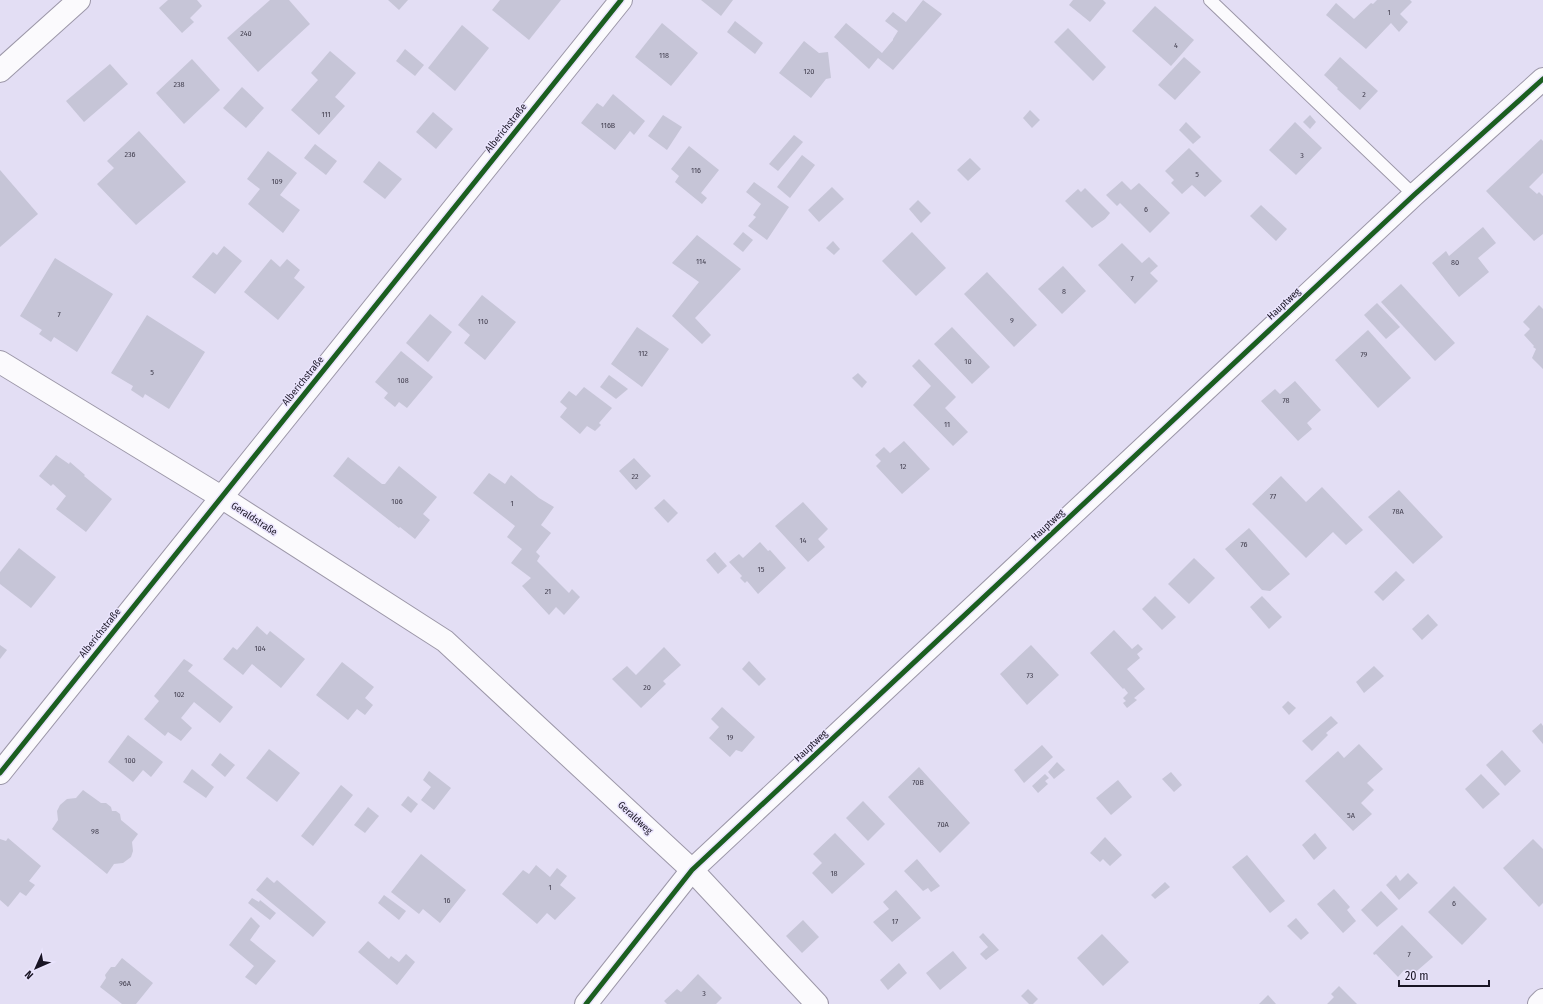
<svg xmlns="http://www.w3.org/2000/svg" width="1543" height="1004" font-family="'Fira Sans Condensed',sans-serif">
	<rect width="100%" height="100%" fill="#e3def4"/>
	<g fill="#c6c5d7">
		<path d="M168,0H197L202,6L190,18L194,22L182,33L159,8Z"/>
		<path d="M270,0H289L310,24L258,72L227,38Z"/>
		<path d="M388,0H408L399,10Z"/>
		<path d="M500,0H561L529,40L492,10Z"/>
		<path d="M701,0H733L721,16Z"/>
		<path d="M923,0L942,14L893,70L878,58L869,69L834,37L846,23L882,53L893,40V39L898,31L885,21L893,12L906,22Z"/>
		<path d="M1073,0H1103L1106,3L1090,22L1069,5Z"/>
		<path d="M1377,0H1410L1412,2L1400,14L1408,22L1399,32L1391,23L1366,49L1326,15L1336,3L1354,19L1371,3L1373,4Z"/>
		<path d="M1155,6L1194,40L1171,66L1132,31Z"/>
		<path d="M735,21L763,43L755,54L727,32Z"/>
		<path d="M662,23L698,53L671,86L635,57Z"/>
		<path d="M462,25L489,48L455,91L428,68Z"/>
		<path d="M1068,28L1106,67L1093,81L1054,42Z"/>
		<path d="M804,41L819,53L828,52L831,78L826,79L811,98L779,73Z"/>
		<path d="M405,49L424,65L415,76L396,61Z"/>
		<path d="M330,51L356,73L335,97L345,106L319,135L291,110L318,80L311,73Z"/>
		<path d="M1184,57L1201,72L1175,100L1158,85Z"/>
		<path d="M1340,57L1378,91L1360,110L1337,89L1338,88L1324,75Z"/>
		<path d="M192,59L220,90L184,124L156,93Z"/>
		<path d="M110,64L128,84L84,122L66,101Z"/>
		<path d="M242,87L264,108L246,128L223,108Z"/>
		<path d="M613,94L645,121L634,135L630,131L615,150L581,123L597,103L603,107Z"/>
		<path d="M1030,110L1040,120L1032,128L1023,118Z"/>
		<path d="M433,112L453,129L436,149L416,132Z"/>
		<path d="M663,115L682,127L667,150L648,136Z"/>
		<path d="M1310,115L1316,122L1310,129L1303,122Z"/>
		<path d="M1186,122L1201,137L1193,144L1179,130Z"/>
		<path d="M1295,122L1322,148L1296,175L1269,150Z"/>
		<path d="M139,131L186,182L136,225L97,184L114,168L107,161Z"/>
		<path d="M794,135L803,142L778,171L769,164Z"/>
		<path d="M1541,139L1543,141V173L1529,187L1537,194L1539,192L1543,196V234L1534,241L1486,191Z"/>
		<path d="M315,144L337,161L326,175L304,158Z"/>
		<path d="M689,146L719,170L701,193L707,198L702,204L675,182L679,176L671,169Z"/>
		<path d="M1189,148L1222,181L1205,197L1192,185L1182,194L1171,183L1174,180L1165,171Z"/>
		<path d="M268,151L297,173L280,195L300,210L283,233L248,204L260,189L247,179Z"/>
		<path d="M802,155L815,165L790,198L777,187Z"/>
		<path d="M970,158L981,169L968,181L957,170Z"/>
		<path d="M379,161L402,179L385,199L363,182Z"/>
		<path d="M0,170L38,214L0,247Z"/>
		<path d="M1122,181L1131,190L1139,183L1170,213L1150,233L1120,203L1117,206L1106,195Z"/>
		<path d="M754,182L789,207L767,240L748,226L756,217L753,215L761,204L746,192Z"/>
		<path d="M832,187L844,199L819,222L808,210Z"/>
		<path d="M1085,188L1110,213L1105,219L1092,228L1065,201L1078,189L1081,192Z"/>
		<path d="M918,200L931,213L921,223L909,209Z"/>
		<path d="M1261,205L1287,229L1276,241L1250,216Z"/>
		<path d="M1483,227L1496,243L1478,258L1489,272L1459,297L1432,263L1446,251L1449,256Z"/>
		<path d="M743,232L753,240L743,252L733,244Z"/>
		<path d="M912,232L946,268L916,296L882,261Z"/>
		<path d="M697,235L741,269L695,318L711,335L702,344L672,316L699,282L672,263Z"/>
		<path d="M833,241L840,249L834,255L826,248Z"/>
		<path d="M1122,243L1142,263L1149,257L1158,266L1150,273L1158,281L1135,304L1098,265Z"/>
		<path d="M224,246L242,261L215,294L192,277L213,252L217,255Z"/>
		<path d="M55,258L113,294L77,352L54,337L51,342L39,334L42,330L20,316Z"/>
		<path d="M271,259L280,267L287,259L300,270L294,278L305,287L278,320L244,292Z"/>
		<path d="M1063,266L1086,291L1062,314L1038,289Z"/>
		<path d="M987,272L1037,325L1014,347L964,294Z"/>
		<path d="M1401,284L1455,343L1435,361L1381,302Z"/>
		<path d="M482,295L516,322L485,360L464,343L470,335L458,325Z"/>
		<path d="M1377,303L1400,327L1386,339L1364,315Z"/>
		<path d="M1539,305L1543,309V369L1532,358L1536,349L1533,347L1534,346L1524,335L1530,329L1523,322Z"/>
		<path d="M430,314L452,332L428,362L406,343Z"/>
		<path d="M147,315L205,352L169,409L145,394L143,398L131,390L133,386L111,373Z"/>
		<path d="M637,327L669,349L642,387L611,364Z"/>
		<path d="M952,327L990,367L972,384L934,344Z"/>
		<path d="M1368,330L1411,378L1378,408L1335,360Z"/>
		<path d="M401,351L433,377L407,408L399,402L395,407L384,398L388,393L375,382Z"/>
		<path d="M919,359L956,397L945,408L968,432L953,446L913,405L931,386L912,366Z"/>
		<path d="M858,373L867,382L862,388L852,378Z"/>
		<path d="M609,375L628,389L616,399L600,387Z"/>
		<path d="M1295,381L1321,410L1307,423L1312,429L1298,441L1261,401L1275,389L1280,394Z"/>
		<path d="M584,387L612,408L599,423L601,425L595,431L587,426L580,434L560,417L567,408L560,402L569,391L576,396Z"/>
		<path d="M904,441L930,469L902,494L876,466L881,461L875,455L884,447L890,453Z"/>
		<path d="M56,455L69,464L70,462L85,475L84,476L112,499L86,532L56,509L66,496L53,484L51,486L39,476Z"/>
		<path d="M348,457L382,484H385L399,466L437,497L423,514L430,520L415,539L400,527L399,528L333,476Z"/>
		<path d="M634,458L651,476L636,490L619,471Z"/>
		<path d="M489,473L505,484L511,475L539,498L554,507L541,525L551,533L536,552L540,556L537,561L569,593L572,589L580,597L564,615L556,607L549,615L522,586L531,578L511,563L522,549L507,537L515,526L473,493Z"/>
		<path d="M1281,476L1306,502L1322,487L1363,530L1346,545L1333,532L1306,558L1252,504Z"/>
		<path d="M1399,490L1443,537L1413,564L1368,517Z"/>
		<path d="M664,499L678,513L668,523L654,508Z"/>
		<path d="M803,502L828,529L818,539L825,547L808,562L775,526Z"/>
		<path d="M1249,528L1290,574L1270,591L1262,590L1225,549Z"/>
		<path d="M760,542L768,551L770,550L786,568L758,594L747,581L745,583L740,578L742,576L729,562L739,554L743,558Z"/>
		<path d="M19,548L56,577L31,608L0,584V572Z"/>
		<path d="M715,552L727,566L718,574L706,560Z"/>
		<path d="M1194,558L1215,578L1189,604L1168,584Z"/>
		<path d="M1396,571L1405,580L1383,601L1374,592Z"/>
		<path d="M1155,596L1176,617L1162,630L1142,609Z"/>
		<path d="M1262,596L1282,617L1269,629L1250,607Z"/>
		<path d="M1428,614L1438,625L1422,640L1412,629Z"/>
		<path d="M257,626L267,635L270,631L305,659L281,688L252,664L243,675L223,659L233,647L237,650Z"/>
		<path d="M1114,630L1132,649L1138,644L1143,649L1137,654L1140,658L1127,669L1145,689L1134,698L1137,700L1127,708L1123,703L1126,701L1123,698L1128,693L1124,688L1123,689L1090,653Z"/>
		<path d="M0,645L7,650L0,659Z"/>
		<path d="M1031,645L1059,675L1027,705L1000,674Z"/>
		<path d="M664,647L681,665L663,681L666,684L641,708L612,679L627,666L636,675Z"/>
		<path d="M184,659L193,665L188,671L233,707L220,723L194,702L181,718L192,728L181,741L168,732L165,736L144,719L159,701L154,696Z"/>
		<path d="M749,661L766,679L759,686L742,669Z"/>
		<path d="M342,662L374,687L365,698L373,705L365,715L357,709L348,720L316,695Z"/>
		<path d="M1374,666L1384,676L1364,693L1356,682Z"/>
		<path d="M1288,701L1296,708L1289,715L1282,707Z"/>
		<path d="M722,707L755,737L742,752L736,750L730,757L709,738L719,727L711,719Z"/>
		<path d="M1331,716L1338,723L1326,733L1328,735L1312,751L1302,741Z"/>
		<path d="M1541,723L1543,726V744L1532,731Z"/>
		<path d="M128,735L163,762L151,777L143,770L133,782L108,762Z"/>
		<path d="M1359,744L1383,769L1367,783L1374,790L1361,803L1372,814L1353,831L1305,781L1338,751L1344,758Z"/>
		<path d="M1042,745L1053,757L1024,783L1014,770Z"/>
		<path d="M269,749L300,773L277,802L246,778Z"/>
		<path d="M1502,750L1521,771L1505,786L1486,765Z"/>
		<path d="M220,753L235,765L225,777L211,765Z"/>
		<path d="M1057,762L1065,770L1054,779L1048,772Z"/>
		<path d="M919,767L970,823L940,853L888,797Z"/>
		<path d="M192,769L214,787L206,798L183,782Z"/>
		<path d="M429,771L451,788L434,810L421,800L431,787L423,780Z"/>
		<path d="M1171,772L1182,785L1174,792L1162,779Z"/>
		<path d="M1045,774L1049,778L1045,781L1048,784L1038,793L1032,786Z"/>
		<path d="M1481,774L1500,794L1483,809L1465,789Z"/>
		<path d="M1118,780L1132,797L1111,815L1096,798Z"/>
		<path d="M341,785L353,795L313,846L301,836Z"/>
		<path d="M83,790L101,803H106L111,807L112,811H116L120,814L121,820L138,834L132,842L133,851L131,857L123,863L114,864L107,874L52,829L58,820L57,811L60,805L67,799L76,798Z"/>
		<path d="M408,796L418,804L411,813L401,805Z"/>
		<path d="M863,801L885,824L868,841L846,818Z"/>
		<path d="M368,807L379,816L365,833L354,825Z"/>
		<path d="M835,833L865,864L832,894L812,873L822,863L813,854Z"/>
		<path d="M1315,833L1327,848L1314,860L1302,845Z"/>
		<path d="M1105,837L1122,855L1110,866L1103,859L1100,862L1090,853Z"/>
		<path d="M8,838L41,866L29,881L35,885L26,896L20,892L8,907L0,900V839L6,841Z"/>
		<path d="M1533,839L1543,849V903L1539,907L1503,868Z"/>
		<path d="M421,854L466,890L440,923L423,909L419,914L391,892Z"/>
		<path d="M1247,855L1285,901L1270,913L1232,867Z"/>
		<path d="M917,859L940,886L931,892L928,888L923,891L904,871Z"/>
		<path d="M536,865L550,877L557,868L567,876L560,885L576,898L555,920L547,913L537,924L502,894L523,870L529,874Z"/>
		<path d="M1408,873L1418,883L1399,900L1386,885L1396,875L1400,881Z"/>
		<path d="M267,877L274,883L277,880L326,922L313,937L256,890Z"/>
		<path d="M1165,882L1170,887L1155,899L1151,895Z"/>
		<path d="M1454,886L1487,919L1462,945L1428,912Z"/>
		<path d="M1334,889L1350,907L1347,910L1356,921L1343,933L1317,904Z"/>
		<path d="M896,890L921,918L892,942L873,922L889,909L883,902Z"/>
		<path d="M1381,891L1398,909L1377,927L1361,910Z"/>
		<path d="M384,895L406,911L399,920L378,903Z"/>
		<path d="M252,898L259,902L260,900L276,913L270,920L248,903Z"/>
		<path d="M251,917L260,926L250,940L276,961L256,985L245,977L254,966L229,945Z"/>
		<path d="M1296,918L1309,933L1301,940L1287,926Z"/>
		<path d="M803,920L819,937L802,953L786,936Z"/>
		<path d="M1402,925L1433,957L1411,976L1404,970L1398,977L1376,954L1374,955L1373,953Z"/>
		<path d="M983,933L999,950L986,960L980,954L988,947L979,937Z"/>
		<path d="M1102,934L1129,962L1103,986L1077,958Z"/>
		<path d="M368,941L389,959L391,956L399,962L406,954L415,962L397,985L358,952Z"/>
		<path d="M953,951L967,968L940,990L926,973Z"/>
		<path d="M122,958L153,983L136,1004H122L100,987L106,978L105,975L111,967H115Z"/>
		<path d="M899,963L907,973L888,990L880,980Z"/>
		<path d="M698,974L722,998L716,1004H667L664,1001L677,989L681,992Z"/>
		<path d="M1339,986L1357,1004H1327L1334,997L1331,994Z"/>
		<path d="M1028,989L1038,999L1033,1004H1029L1021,996Z"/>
		<path d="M1268,995L1276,1004H1259Z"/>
	</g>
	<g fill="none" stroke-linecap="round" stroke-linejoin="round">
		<defs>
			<path id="lane" d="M1210,0L1414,195"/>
			<g id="street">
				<path d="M0,362L221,497L445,641L692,870L817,1004"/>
				<path d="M0,773L621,0"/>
				<path d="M586,1004L692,870L1414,195L1543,79"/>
				<path d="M1539,1004L1543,1000"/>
			</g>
			<path id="secondary" d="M0,71L79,0"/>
		</defs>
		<use href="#lane" stroke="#9c97a8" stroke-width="14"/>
		<use href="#street" stroke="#9c97a8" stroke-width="24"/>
		<use href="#secondary" stroke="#9c97a8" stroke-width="24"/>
		<use href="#lane" stroke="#fbfafd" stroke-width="12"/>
		<use href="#street" stroke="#fbfafd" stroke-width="22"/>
		<use href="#secondary" stroke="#fbfafd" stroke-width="22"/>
		<defs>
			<g id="cycleway">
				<path d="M0,773L621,0"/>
				<path d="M586,1004L692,870L1414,195L1543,79"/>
			</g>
		</defs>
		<use href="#cycleway" stroke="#eae4fd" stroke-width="8"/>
		<use href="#cycleway" stroke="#1b5e20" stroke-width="5"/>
	</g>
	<g text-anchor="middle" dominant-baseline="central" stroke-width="3" stroke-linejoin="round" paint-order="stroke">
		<g font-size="8" fill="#444151">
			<text x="1389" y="12">1</text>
			<text x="246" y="33">240</text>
			<text x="1176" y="45">4</text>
			<text x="664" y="55">118</text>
			<text x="809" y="71">120</text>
			<text x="179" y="84">238</text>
			<text x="1364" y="94">2</text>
			<text x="326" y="114">111</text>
			<text x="608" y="125">116B</text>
			<text x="130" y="154">236</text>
			<text x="1302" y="155">3</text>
			<text x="696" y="170">116</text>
			<text x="1197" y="174">5</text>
			<text x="277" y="181">109</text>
			<text x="1146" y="209">6</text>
			<text x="701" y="261">114</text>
			<text x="1455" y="262">80</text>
			<text x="1132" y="278">7</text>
			<text x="1064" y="291">8</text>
			<text x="59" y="314">7</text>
			<text x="1012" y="320">9</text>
			<text x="483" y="321">110</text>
			<text x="643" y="353">112</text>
			<text x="1364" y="354">79</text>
			<text x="968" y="361">10</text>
			<text x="152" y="372">5</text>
			<text x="403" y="380">108</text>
			<text x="1286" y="400">78</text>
			<text x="947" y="424">11</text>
			<text x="903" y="466">12</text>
			<text x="635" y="476">22</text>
			<text x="1273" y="496">77</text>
			<text x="397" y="501">106</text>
			<text x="512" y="503">1</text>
			<text x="1398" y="511">78A</text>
			<text x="803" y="540">14</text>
			<text x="1244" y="544">76</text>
			<text x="761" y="569">15</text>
			<text x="548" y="591">21</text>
			<text x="260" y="648">104</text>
			<text x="1030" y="675">73</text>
			<text x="647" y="687">20</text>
			<text x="179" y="694">102</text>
			<text x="730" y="737">19</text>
			<text x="130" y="760">100</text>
			<text x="918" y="782">70B</text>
			<text x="1351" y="815">5A</text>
			<text x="943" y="824">70A</text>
			<text x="95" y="831">98</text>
			<text x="834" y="873">18</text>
			<text x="550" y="887">1</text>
			<text x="447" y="900">16</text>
			<text x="1454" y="903">6</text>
			<text x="895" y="921">17</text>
			<text x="1409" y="954">7</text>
			<text x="125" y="983">96A</text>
			<text x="704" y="993">3</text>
		</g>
		<g font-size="10" fill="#191524" stroke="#eae4fd">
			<text transform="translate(506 128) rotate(-51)">Alberichstraße</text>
			<text transform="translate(1284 304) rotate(-43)">Hauptweg</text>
			<text transform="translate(303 381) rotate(-51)">Alberichstraße</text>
			<text transform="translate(254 519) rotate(33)">Geraldstraße</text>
			<text transform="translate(1048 525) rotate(-43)">Hauptweg</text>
			<text transform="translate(100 633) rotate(-51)">Alberichstraße</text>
			<text transform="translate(811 746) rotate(-43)">Hauptweg</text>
			<text transform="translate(635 818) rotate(43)">Geraldweg</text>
		</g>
	</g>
	<g transform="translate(36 968) rotate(225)" stroke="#eae4fd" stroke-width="3" paint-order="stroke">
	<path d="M0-3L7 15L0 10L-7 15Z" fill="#191524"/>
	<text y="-6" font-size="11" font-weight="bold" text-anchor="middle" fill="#191524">N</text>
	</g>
	<path d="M1399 980v6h90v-6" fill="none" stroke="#191524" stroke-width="2"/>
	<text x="1405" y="980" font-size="12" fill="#191524" stroke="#eae4fd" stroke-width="3" paint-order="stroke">20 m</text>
</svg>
